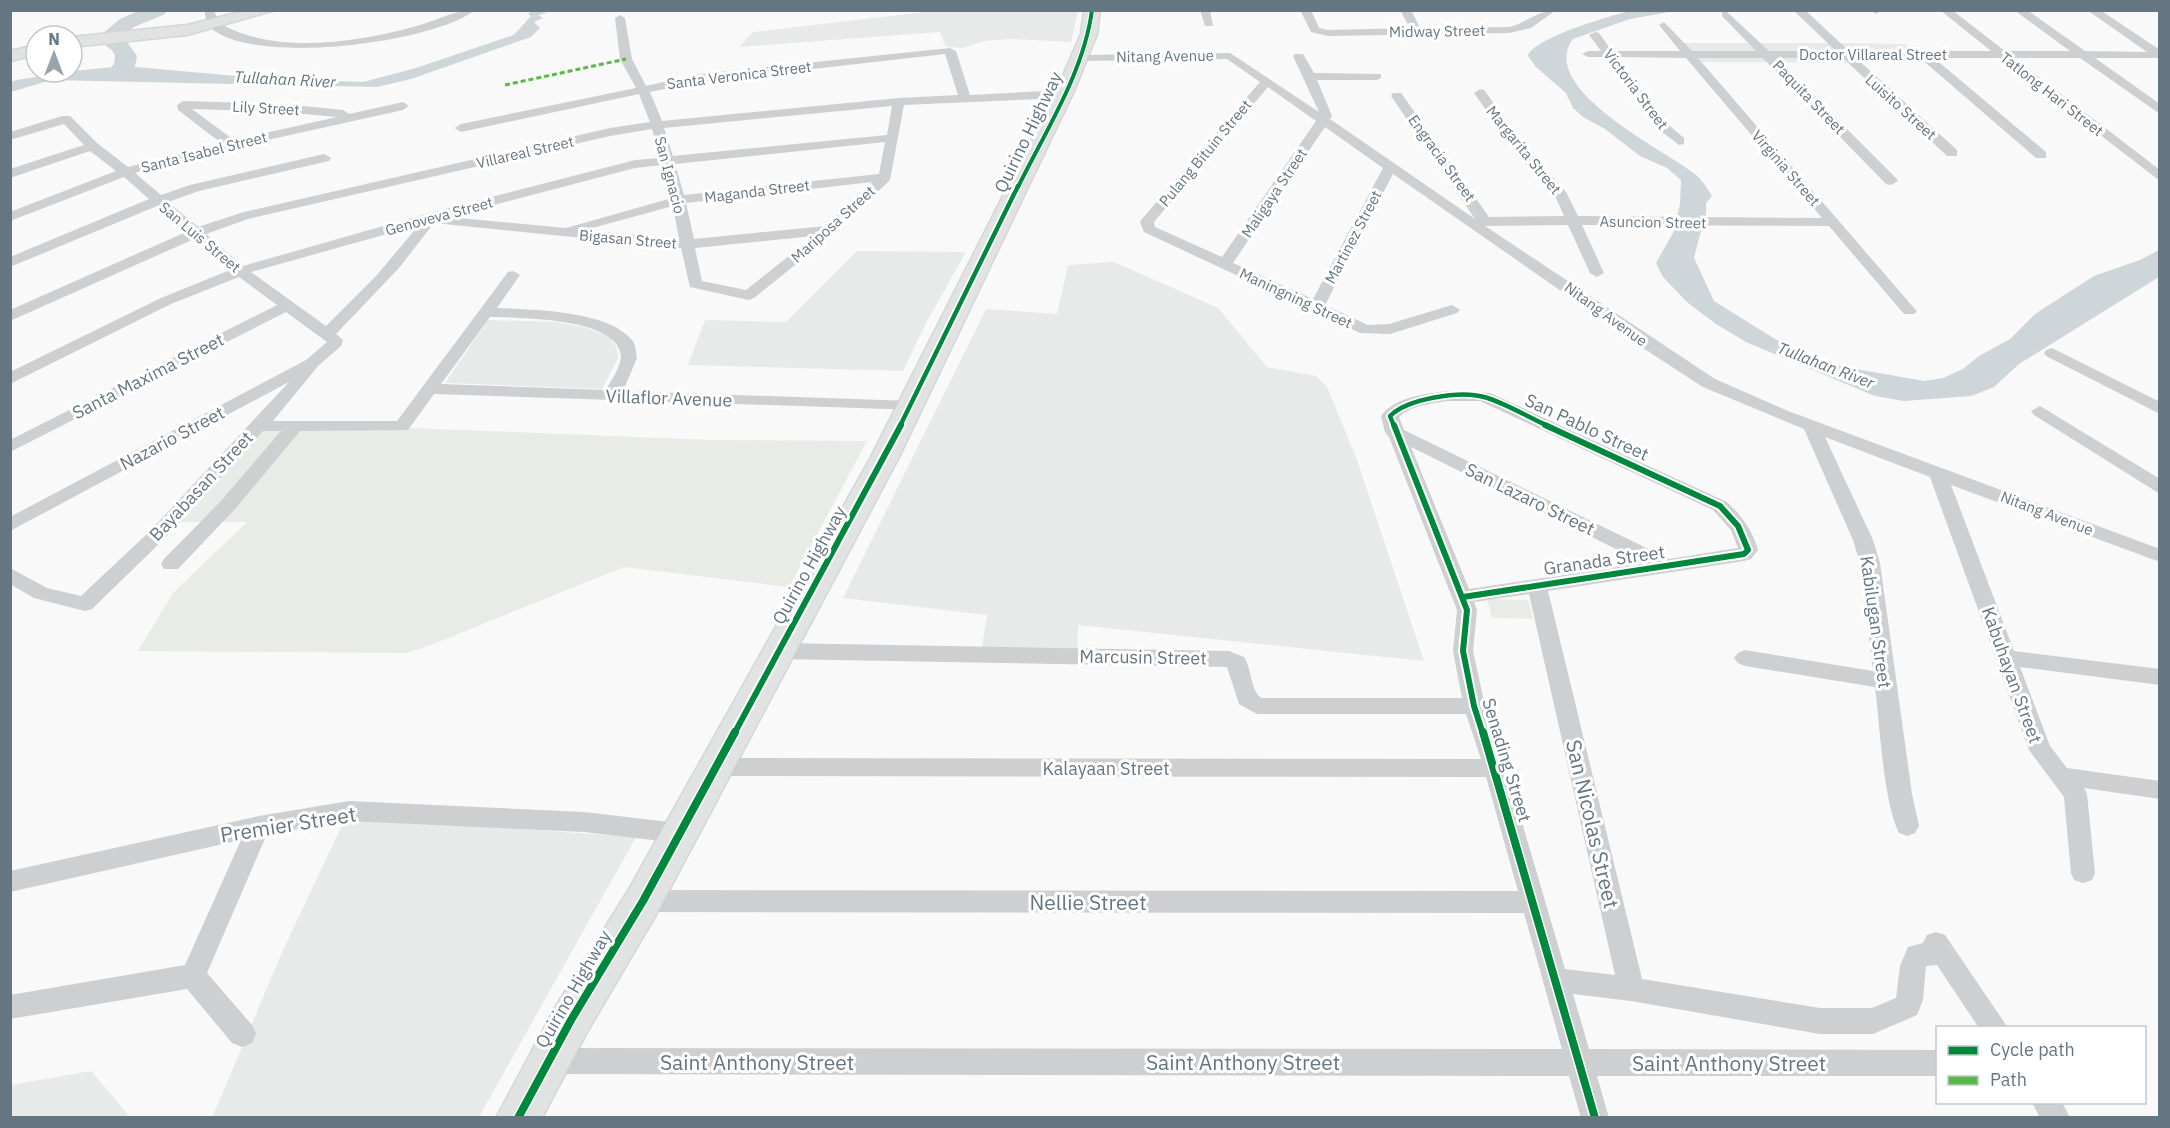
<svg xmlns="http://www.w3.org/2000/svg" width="2170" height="1128" font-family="'IBM Plex Sans',sans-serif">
	<rect width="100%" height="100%" fill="#f9f9f9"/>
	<g fill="#e8e9e9">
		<path d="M1078,11L1071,42L1012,39L984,41L963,48L946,47L940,32L739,47L753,32L933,11Z"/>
		<path d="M1682,43H1831L1843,54L1690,52Z"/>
		<path d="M1837,43L1905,44L1915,52H1847Z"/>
		<path d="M1693,55L1840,56L1848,63L1701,62Z"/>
		<path d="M857,251L966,252L925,325L903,371L688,365L705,320L786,322Z"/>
		<path d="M1114,262L1218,308L1267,367L1316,376L1327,387L1357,460L1424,661L1078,625L1077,654L981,652L987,615L843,598L986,309L1057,314L1068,265Z"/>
		<path d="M488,320L557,322L583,327L609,336L616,346L618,358L602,389L445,383Z"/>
		<path d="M346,817L636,837L479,1117L212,1118L284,948Z"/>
		<path d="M91,1071L130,1117H11V1085Z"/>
	</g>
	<g fill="#e8ebe6">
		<path d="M263,422L710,440L867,441L789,587L624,567L426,647L406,653L138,651L173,593L247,522H171Z"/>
		<path d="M1487,599L1528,600L1533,619L1492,618Z"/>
	</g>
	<g fill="#ced6d9">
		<path d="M531,11L548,13L538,15L543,18L534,22L540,28L531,37L411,79L377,87L51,80L11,92V82L17,80L73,71L124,66L259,78L363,82L416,68L514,35L531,16L528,14Z"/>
		<path d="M1631,11H1675L1630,19L1573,39C1536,88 1664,150 1695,174C1702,180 1707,188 1712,196L1706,203V224L1700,234L1694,258L1714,301L1775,339L1822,363L1924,381L1943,378L1963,369L1979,356L2010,339L2035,314L2094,276L2140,260L2159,250V277L2019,364L1994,387L1971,396L1904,401L1875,396L1746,342L1716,324L1688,303L1663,277L1656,263L1673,233L1680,204L1681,180L1667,168L1640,156L1605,129L1583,117L1573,108L1566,93L1536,67L1528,56C1533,38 1612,15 1631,11Z"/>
	</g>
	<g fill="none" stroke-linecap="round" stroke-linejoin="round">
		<path fill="#ced6d9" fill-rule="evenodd" d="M140,10H167L165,14L134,27L120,38L127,42L137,56L135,66L126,77H110L107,72L114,64L115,56L112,50L96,39L120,19Z"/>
		<defs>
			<g id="secondary">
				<path d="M248,10H275L187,35L72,47V37L187,25Z"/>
				<path d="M36,45V55L10,61V51Z"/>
			</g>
			<path id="primary" d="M1084,10H1100L1097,34L1075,89L899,457L657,913L586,1034L542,1118H496L556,1006L629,889L871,457L1057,89L1081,34Z"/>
		</defs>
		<use href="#secondary" stroke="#d5d6d7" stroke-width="3"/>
		<use href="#primary" stroke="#d5d6d7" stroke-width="3"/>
		<g fill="#cecfd0" fill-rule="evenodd">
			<path d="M204,10H214L219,23C275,55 353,43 413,27C434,22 453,10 475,10C434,43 251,67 210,27C207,24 205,15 204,10Z"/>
			<path d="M1200,10H1210L1213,26H1205Z"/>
			<path d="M1300,10H1311L1319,28L1328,30L1410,28L1400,10H1411L1420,28L1509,27C1526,23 1538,10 1556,10L1531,28L1509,33L1328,36L1311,32Z"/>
			<path d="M1793,10H1805L1849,51H1991L1940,10H1952L2005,51H2070L2014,10H2027L2085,51L2147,52L2087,10H2100L2160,50L2159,58H2095L2160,104V114L2080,58H2014L2160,170V181L2000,58H1934L2046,152V158H2036L1920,58H1856L1957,150V156H1947L1843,58H1776L1896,178L1898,181L1891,185L1886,184L1763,58H1698L1914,308L1917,311L1914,314H1904L1829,226L1582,225L1604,273L1597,277L1590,273L1568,225L1485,226L1715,379L1788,411L2160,549V562L1951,485L2014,651L2160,669V685L2020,667L2050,746L2067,768L2160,781V799L2084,788L2087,794L2095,873L2092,880L2083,883L2074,880L2071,873L2064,797L2029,750L1930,477L1825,437L1873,540L1880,563L1912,794L1919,826L1915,833L1907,836L1899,833C1883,801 1880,725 1875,687L1745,666L1738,663L1734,658L1738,653L1745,650L1873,671L1860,563L1853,540L1804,429L1703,387L1646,350L1393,174L1325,305L1368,325L1389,324L1452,305L1460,310L1457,313L1390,334L1360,333L1144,232L1140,222L1142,219L1260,82L1227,59L1081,61L1075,58L1081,55L1230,53L1319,112L1293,56L1295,54H1303L1314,73L1381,74V78L1377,80H1317L1332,116L1330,119L1475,219L1391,96L1393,93H1401L1489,217L1564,216L1555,196L1520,158L1474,93L1480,89L1484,90L1530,152L1566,192L1578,216L1822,218L1686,58L1617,57L1665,122L1684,138V144L1679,145L1657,128L1606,57H1588L1582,54L1588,51H1601L1589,35L1595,32L1599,33L1612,51H1680L1659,25L1664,22L1692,51H1756L1722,16V12L1726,11L1769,51H1836ZM1268,87L1316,121L1222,257L1155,227L1154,222ZM1325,127L1383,168L1313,299L1233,263Z"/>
			<path d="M1870,10H1881V11L1876,14Z"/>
			<path d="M620,15L625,18L632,59L646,86L699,74L950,48L956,51L970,95L1063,90L1069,94L1063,98L904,105L890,180L835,233L754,298L749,300L690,287L681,248L434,223L399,268L336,334L343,340L341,346L318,366L273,421H397L508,272L513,271L520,275L497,308C533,310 607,310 632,340C636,345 636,352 637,358L623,391L911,401L919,406L917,410L434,394L408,430L300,431L235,509L178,569H164L161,564L164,559L221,501L281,431H263L163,540L92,609L85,611L34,598L10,584V568L47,588L81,596L149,532L289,382L10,531V517L306,360L327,342L286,312L10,452V440L277,305L239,277L171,304L10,384V372L161,298L230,270L194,239L10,321V310L186,232L157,206L10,267V257L149,199L124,177L10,221V212L116,171L90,151L10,178V169L84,145L64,124L10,140V132L62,116H70L97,143L128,167L221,143L178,110L177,105L183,101L283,104L343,110L349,114L403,102L409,106L403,110L177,160L135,173L161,195L190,185L324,154L331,158L329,161L199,191L168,202L198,227L244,212L610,128L650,122L639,94L461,132L455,128L461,124L636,88L620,59L615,18ZM945,54L958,95L899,98L662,121L650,92L699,82ZM892,106L887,135L673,156L664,128ZM192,109L283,112L337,117L234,140ZM652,129L660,158L635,160L422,215L243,266L206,234L248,219L610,136ZM885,142L879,174L684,195L675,164ZM662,165L672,198L566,228L448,217L635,168ZM872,182L826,226L694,239L686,203ZM673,206L679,239L585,230ZM419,225L376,276L326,326L251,272ZM814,236L746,290L702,281L695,248ZM490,317C519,318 618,317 621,356C621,367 611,380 606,390L441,384Z"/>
			<path d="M2052,348L2160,402V414L2046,356L2044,353L2046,350Z"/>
			<path d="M1448,391L1490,393L1727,502C1741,515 1753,531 1758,550L1751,559L1744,561L1548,591L1642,979L1820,1008H1872L1896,998L1900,966L1908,947L1923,943L1927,935L1936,932L1945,935L2008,1028H1979L1937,965L1926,966L1923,1000L1917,1015L1873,1034H1820L1631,1001L1573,994L1589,1049L1938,1050V1076H1597L1609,1118H1581L1569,1076L548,1074L538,1070L534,1061L538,1052L548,1048L1562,1049L1524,913L643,912L634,909L631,901L634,893L643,890L1518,891L1486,777L716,776L708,773L705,767L708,761L716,758L1481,759L1466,714H1257L1239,704L1227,667L779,659L772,656L769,651L772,646L779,643L1229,651L1244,657C1252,669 1250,689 1261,698H1462L1453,651L1457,610L1389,437L1385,432L1381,416C1396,396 1426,394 1448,391ZM1448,401H1480L1713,510L1731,530L1738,548L1669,559L1404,430L1399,417C1412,405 1431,404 1448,401ZM1411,447L1644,563L1469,589ZM1529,594L1615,975L1565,969L1506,768L1485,706L1473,651L1477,610L1474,602Z"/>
			<path d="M2040,406L2160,479V494L2034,415L2031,411Z"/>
			<path d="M349,801L584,812L678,823L686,826L690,833L686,840L678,843L584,832L349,821L267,834L207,973L252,1025L256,1034L252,1043L242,1047L232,1043L187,989L10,1019V995L185,965L241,840L10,892V871L259,816Z"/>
			<path d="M2032,1102H2062L2070,1118H2040Z"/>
		</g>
		<use href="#secondary" fill="#e1e2e2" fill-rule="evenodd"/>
		<use href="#primary" fill="#e1e2e2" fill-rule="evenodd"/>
		<path stroke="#58b947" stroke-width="3" stroke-dasharray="5 3" stroke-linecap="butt" d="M505,85L626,59"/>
		<defs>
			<path id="cycleway-far3" d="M1018,187C1045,132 1084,72 1092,10"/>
			<g id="cycleway-far2">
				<path d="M900,426L1018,186"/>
				<path d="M1394,426L1390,416C1407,399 1460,390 1484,397C1506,403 1527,417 1548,426"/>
			</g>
			<g id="cycleway-far1">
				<path d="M1394,425L1467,610L1463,651L1474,706L1483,734"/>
				<path d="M1463,597L1744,554L1748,550L1738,526L1720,506L1545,425"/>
				<path d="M734,734L901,425"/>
			</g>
			<g id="cycleway">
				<path d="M1483,732L1595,1118"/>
				<path d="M518,1118L571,1020L643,901L735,732"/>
			</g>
		</defs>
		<use href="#cycleway-far3" stroke="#fff" stroke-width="6"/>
		<use href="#cycleway-far2" stroke="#fff" stroke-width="8"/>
		<use href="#cycleway-far1" stroke="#fff" stroke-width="10"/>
		<use href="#cycleway" stroke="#fff" stroke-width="11"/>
		<use href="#cycleway-far3" stroke="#00873e" stroke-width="4"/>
		<use href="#cycleway-far2" stroke="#00873e" stroke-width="4.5"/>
		<use href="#cycleway-far1" stroke="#00873e" stroke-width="6"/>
		<use href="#cycleway" stroke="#00873e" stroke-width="8"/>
	</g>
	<g text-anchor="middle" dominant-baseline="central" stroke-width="6" stroke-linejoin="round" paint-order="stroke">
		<g font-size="15" fill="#657683" stroke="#fff">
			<text transform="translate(1437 31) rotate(-1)">Midway Street</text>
			<text x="1873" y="54">Doctor Villareal Street</text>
			<text transform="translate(1165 56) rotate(-1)">Nitang Avenue</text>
			<text transform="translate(739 75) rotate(-7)">Santa Veronica Street</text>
			<text transform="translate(1636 89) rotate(53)">Victoria Street</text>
			<text transform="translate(2052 94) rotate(38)">Tatlong Hari Street</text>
			<text transform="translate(1809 97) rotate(46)">Paquita Street</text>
			<text transform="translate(1901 107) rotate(42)">Luisito Street</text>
			<text transform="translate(266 108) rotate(3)">Lily Street</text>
			<text transform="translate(1524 150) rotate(51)">Margarita Street</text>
			<text transform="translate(204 152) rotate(-14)">Santa Isabel Street</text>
			<text transform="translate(525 152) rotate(-13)">Villareal Street</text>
			<text transform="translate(1205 153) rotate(-50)">Pulang Bituin Street</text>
			<text transform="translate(1442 158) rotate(54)">Engracia Street</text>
			<text transform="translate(1786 168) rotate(49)">Virginia Street</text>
			<text transform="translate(670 175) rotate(75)">San Ignacio</text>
			<text transform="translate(757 191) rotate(-7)">Maganda Street</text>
			<text transform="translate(1274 193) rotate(-56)">Maligaya Street</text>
			<text transform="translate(439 216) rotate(-15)">Genoveva Street</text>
			<text transform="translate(1653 222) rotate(1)">Asuncion Street</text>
			<text transform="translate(833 224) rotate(-42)">Mariposa Street</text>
			<text transform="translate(200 237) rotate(40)">San Luis Street</text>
			<text transform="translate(1353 237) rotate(-62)">Martinez Street</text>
			<text transform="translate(628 239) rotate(5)">Bigasan Street</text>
			<text transform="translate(1296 298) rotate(25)">Maningning Street</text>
			<text transform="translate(1606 314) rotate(36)">Nitang Avenue</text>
			<text transform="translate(2047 513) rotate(21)">Nitang Avenue</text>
		</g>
		<g font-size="16" font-style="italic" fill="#60757c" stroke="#fff">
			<text transform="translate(285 79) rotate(3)">Tullahan River</text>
			<text transform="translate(1826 365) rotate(21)">Tullahan River</text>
		</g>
		<g font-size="18" fill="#657683" stroke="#fff">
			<text transform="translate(1028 132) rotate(-64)">Quirino Highway</text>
			<text transform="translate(148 376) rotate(-27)">Santa Maxima Street</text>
			<text transform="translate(669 398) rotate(2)">Villaflor Avenue</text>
			<text transform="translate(1587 427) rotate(25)">San Pablo Street</text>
			<text transform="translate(172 438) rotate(-28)">Nazario Street</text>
			<text transform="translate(201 486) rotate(-47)">Bayabasan Street</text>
			<text transform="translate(1530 499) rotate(26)">San Lazaro Street</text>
			<text transform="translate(1604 560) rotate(-8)">Granada Street</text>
			<text transform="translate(809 565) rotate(-61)">Quirino Highway</text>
			<text transform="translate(1876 622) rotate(82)">Kabilugan Street</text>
			<text transform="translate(1143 657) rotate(1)">Marcusin Street</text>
			<text transform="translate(2012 675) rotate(70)">Kabuhayan Street</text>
			<text transform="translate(1507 760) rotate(73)">Senading Street</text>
			<text x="1106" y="768">Kalayaan Street</text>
			<text transform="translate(573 989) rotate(-60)">Quirino Highway</text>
		</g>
		<g font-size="21" fill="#657683" stroke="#fff">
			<text transform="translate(288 824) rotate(-9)">Premier Street</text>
			<text transform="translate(1593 824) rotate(77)">San Nicolas Street</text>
			<text x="1088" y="902">Nellie Street</text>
			<text x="757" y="1062">Saint Anthony Street</text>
			<text x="1243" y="1062">Saint Anthony Street</text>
			<text x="1729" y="1063">Saint Anthony Street</text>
		</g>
	</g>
	<rect width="2170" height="1128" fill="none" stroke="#657683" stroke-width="24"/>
	<rect x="1936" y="1026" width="210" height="78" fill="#ffffff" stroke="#c1c8cd" stroke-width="1.5"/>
	<rect x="1948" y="1046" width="30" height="9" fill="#00873e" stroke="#c1c8cd" stroke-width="1.5"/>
	<text x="1990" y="1056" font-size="18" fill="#657683">Cycle path</text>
	<rect x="1948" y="1076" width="30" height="9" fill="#58b947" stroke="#c1c8cd" stroke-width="1.5"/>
	<text x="1990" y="1086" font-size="18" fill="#657683">Path</text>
	<g transform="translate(54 54)"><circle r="28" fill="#ffffff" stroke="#c1c8cd" stroke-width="1.5"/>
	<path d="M0-4.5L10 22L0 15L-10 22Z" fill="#99a4ac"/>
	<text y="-9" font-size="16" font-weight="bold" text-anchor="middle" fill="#657683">N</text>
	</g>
</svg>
